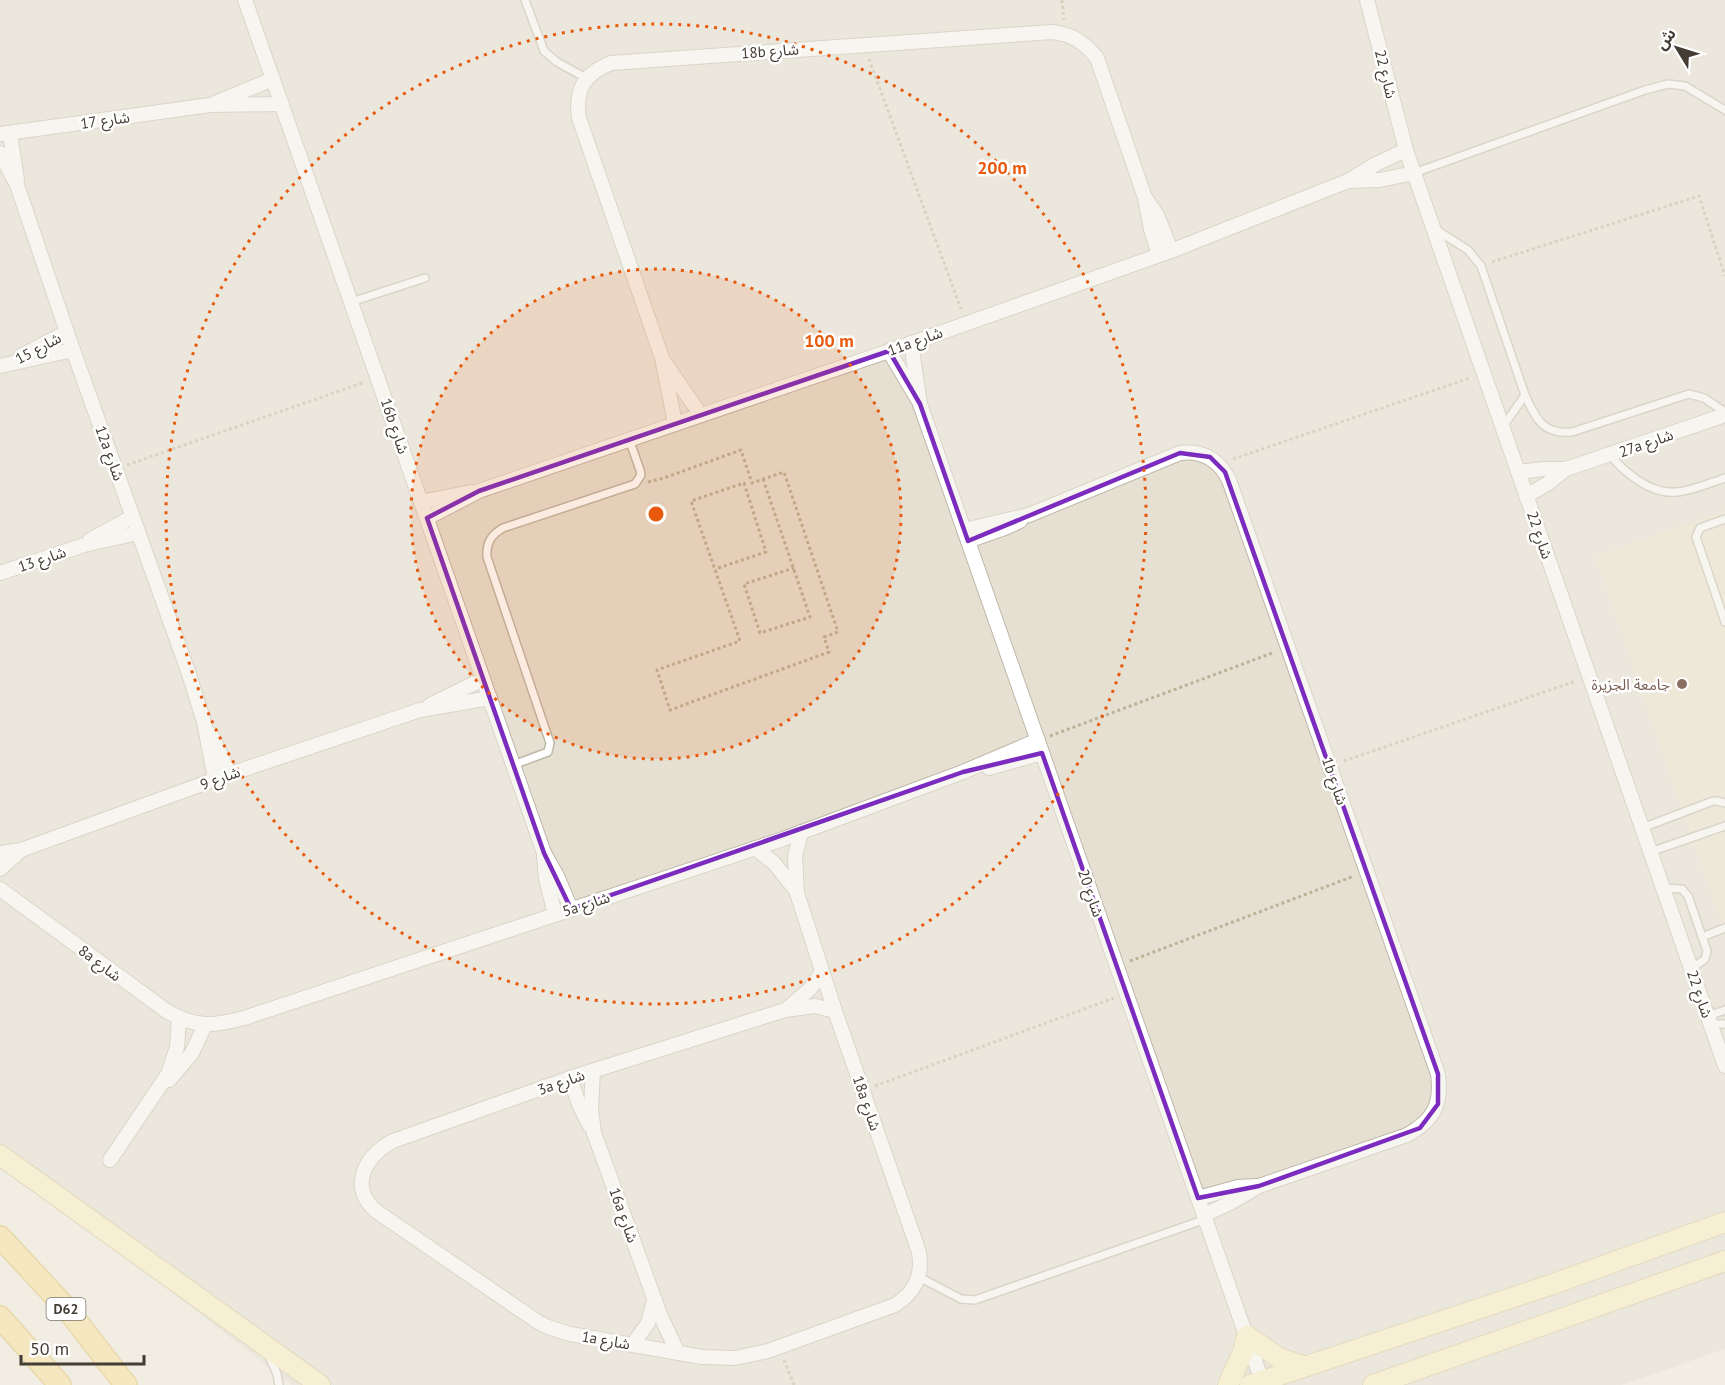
<svg xmlns="http://www.w3.org/2000/svg" width="1725" height="1385" font-family="'PT Sans','Noto Sans Arabic',sans-serif">
	<rect width="100%" height="100%" fill="#f1ede3"/>
	<path fill="#e5e0d2" d="M0,0H1725V1349L1622,1385H292L0,1160Z"/>
	<path fill="#eae3cd" d="M1725,511V934L1595,556Z"/>
	<g fill="none" stroke-linecap="round" stroke-linejoin="round">
		<defs>
			<g id="lane">
				<path d="M525,0L544,51L557,62L586,78"/>
				<path d="M1414,173L1645,90L1668,84L1685,86L1725,110"/>
				<path d="M1435,229L1468,250L1481,266L1525,395C1536,419 1543,435 1572,432L1689,394L1704,398L1725,412"/>
				<path d="M351,302L425,278"/>
				<path d="M1502,428L1525,395"/>
				<path d="M1611,455C1618,466 1627,473 1639,481C1670,502 1692,489 1725,478"/>
				<path d="M1725,519L1700,528L1696,537L1725,622"/>
				<path d="M513,765L548,752L550,743L487,557C486,543 491,535 503,528L635,484L641,475L640,470L629,439"/>
				<path d="M1642,828L1713,801H1717L1725,803"/>
				<path d="M1650,852L1725,826"/>
				<path d="M1664,888L1682,889L1688,896L1707,951L1705,959L1691,969"/>
				<path d="M1702,937L1725,928"/>
				<path d="M1708,1016L1725,1010"/>
				<path d="M1710,1024H1725"/>
				<path d="M919,1277L961,1299L975,1300L1206,1219"/>
				<path d="M268,1354L277,1374L279,1385"/>
			</g>
			<g id="street">
				<path d="M245,0L544,853L557,876L571,909"/>
				<path d="M1367,0L1406,150L1725,1066"/>
				<path d="M215,103L273,79"/>
				<path d="M10,133L17,180"/>
				<path d="M0,134L210,105L282,104"/>
				<path d="M0,153L17,185L73,350L189,674L204,722L215,779"/>
				<path d="M1348,181L1380,180L1414,173"/>
				<path d="M1147,200L1158,217L1171,251"/>
				<path d="M911,343L920,404L1262,1381"/>
				<path d="M889,351L918,400"/>
				<path d="M21,356L67,332"/>
				<path d="M665,363L700,414"/>
				<path d="M0,366L73,350"/>
				<path d="M675,423L662,358L579,118C575,89 584,74 611,63L1052,32C1072,34 1084,42 1097,58L1145,198L1151,229L1159,255"/>
				<path d="M1518,472L1543,469H1566L1725,415"/>
				<path d="M1526,496L1547,484L1566,469"/>
				<path d="M421,502L471,492"/>
				<path d="M427,518L479,491L889,351L1171,251L1348,181L1376,164L1406,150"/>
				<path d="M964,530L1029,515L1180,453C1203,450 1219,460 1229,480L1438,1074C1442,1104 1434,1120 1407,1135L1259,1186L1230,1203L1204,1215"/>
				<path d="M90,540L132,517"/>
				<path d="M968,541L1005,528L1020,521"/>
				<path d="M0,573L84,545L138,533"/>
				<path d="M430,705L483,679"/>
				<path d="M211,734L230,774"/>
				<path d="M989,768L1042,753"/>
				<path d="M801,832L795,856L797,893L835,1011L919,1252C923,1276 915,1292 895,1305L768,1351L735,1358L702,1357L570,1334L548,1327L538,1322L376,1211C348,1187 365,1156 393,1141L570,1078L785,1010L815,1006L835,1011"/>
				<path d="M755,848L774,863L794,888"/>
				<path d="M0,853L21,850L230,774L420,710L490,698"/>
				<path d="M544,857L546,879L555,914"/>
				<path d="M0,869L21,850"/>
				<path d="M0,889L168,1012C197,1028 214,1026 244,1018L783,839L963,772L1038,740"/>
				<path d="M789,1007L810,989L822,972"/>
				<path d="M593,1071L591,1108L594,1133L661,1317L678,1353"/>
				<path d="M570,1078L580,1107L590,1126"/>
				<path d="M169,1080L192,1053L205,1025"/>
				<path d="M110,1160L168,1074L177,1047L179,1018"/>
				<path d="M1198,1198L1238,1187L1257,1186"/>
				<path d="M633,1344L648,1323L654,1300"/>
			</g>
			<g id="secondary">
				<path d="M0,1155L320,1385"/>
				<path d="M1228,1385L1243,1352L1247,1336L1279,1358L1303,1366"/>
				<path d="M1250,1385L1553,1284L1725,1222"/>
				<path d="M1373,1385L1725,1261"/>
			</g>
			<g id="primary">
				<path d="M0,1237L67,1309L126,1385"/>
				<path d="M0,1317L60,1385"/>
			</g>
		</defs>
		<use href="#lane" stroke="#bfb8a9" stroke-width="10"/>
		<use href="#street" stroke="#bfb8a9" stroke-width="16"/>
		<use href="#secondary" stroke="#d0c294" stroke-width="22"/>
		<use href="#primary" stroke="#dfbf64" stroke-width="24"/>
		<g stroke="#bdb298" stroke-width="3" stroke-dasharray="3 3" stroke-linecap="butt">
			<path d="M1062,0L1064,20"/>
			<path d="M869,59L961,309"/>
			<path d="M1492,262L1699,196L1725,276"/>
			<path d="M1233,459L1470,378"/>
			<path d="M127,465L365,382"/>
			<path d="M763,479L810,617L760,633L744,584L794,568"/>
			<path d="M648,482L664,478L741,450L752,483L784,472L838,632L824,637L829,652L670,710L657,670L740,641L691,501L744,483L766,552L715,569"/>
			<path d="M1050,736L1275,652"/>
			<path d="M1344,761L1576,681"/>
			<path d="M1130,961L1354,876"/>
			<path d="M875,1086L1114,998"/>
			<path d="M784,1360L794,1385"/>
		</g>
		<use href="#lane" stroke="#fff" stroke-width="7"/>
		<use href="#street" stroke="#fff" stroke-width="14"/>
		<use href="#secondary" stroke="#fdf1c2" stroke-width="20"/>
		<use href="#primary" stroke="#fbe193" stroke-width="21"/>
	</g>
	<path d="M0 0H1725V1385H0ZM889,351L920,404L968,541L1180,453L1210,457L1225,472L1438,1074V1104L1420,1128L1259,1186L1198,1198L1042,753L963,772L571,909L544,853L427,518L479,491Z" fill="#f1ede3" fill-opacity=".55" fill-rule="evenodd"/>
	<path fill="none" stroke="#7b2cbf" stroke-width="4.5" stroke-linejoin="round" d="M889,351L920,404L968,541L1180,453L1210,457L1225,472L1438,1074V1104L1420,1128L1259,1186L1198,1198L1042,753L963,772L571,909L544,853L427,518L479,491Z"/>
	<circle cx="656" cy="514" r="245" fill="#e8590c" fill-opacity=".12"/>
	<g fill="none" stroke="#e8590c" stroke-width="3" stroke-dasharray="3 6">
		<circle cx="656" cy="514" r="245"/>
		<circle cx="656" cy="514" r="490"/>
	</g>
	<circle fill="#8d6e63" stroke="#fff" stroke-width="2" cx="1682" cy="684" r="6"/>
	<g text-anchor="middle" dominant-baseline="central" stroke-width="5" stroke-linejoin="round" paint-order="stroke">
		<rect fill="#fff" stroke="#7b7771" stroke-width="1.5" x="46.5" y="1298" width="39" height="22" rx="4.5"/>
		<g font-size="14" font-weight="bold" fill="#433d34">
			<text x="66" y="1309">D62</text>
		</g>
		<g font-size="15" fill="#433d34" stroke="#fff">
			<text transform="translate(770 51) rotate(-4)">18b شارع</text>
			<text transform="translate(1386 74) rotate(76)">شارع 22</text>
			<text transform="translate(105 120) rotate(-8)">شارع 17</text>
			<text transform="translate(915 341) rotate(-20)">11a شارع</text>
			<text transform="translate(38 348) rotate(-28)">شارع 15</text>
			<text transform="translate(395 426) rotate(71)">16b شارع</text>
			<text transform="translate(1646 443) rotate(-19)">27a شارع</text>
			<text transform="translate(110 453) rotate(70)">12a شارع</text>
			<text transform="translate(1540 535) rotate(71)">شارع 22</text>
			<text transform="translate(42 559) rotate(-19)">شارع 13</text>
			<text transform="translate(220 778) rotate(-20)">شارع 9</text>
			<text transform="translate(1335 781) rotate(71)">1b شارع</text>
			<text transform="translate(1091 893) rotate(71)">شارع 20</text>
			<text transform="translate(586 904) rotate(-18)">5a شارع</text>
			<text transform="translate(100 963) rotate(37)">8a شارع</text>
			<text transform="translate(1700 994) rotate(71)">شارع 22</text>
			<text transform="translate(561 1082) rotate(-19)">3a شارع</text>
			<text transform="translate(867 1103) rotate(71)">18a شارع</text>
			<text transform="translate(624 1215) rotate(70)">16a شارع</text>
			<text transform="translate(606 1340) rotate(10)">1a شارع</text>
		</g>
		<g font-size="15" fill="#785e54" stroke="#fff" text-anchor="end">
			<text x="1670" y="684">جامعة الجزيرة</text>
		</g>
	</g>
	<circle cx="656" cy="514" r="9" fill="#e8590c" stroke="#fff" stroke-width="3"/>
	<g font-size="18" text-anchor="middle" font-weight="bold" fill="#e8590c" stroke="#fff" stroke-width="5" stroke-linejoin="round" paint-order="stroke">
		<text x="1002" y="174">200 m</text>
		<text x="829" y="347">100 m</text>
	</g>
	<g transform="translate(1677 48) rotate(308)" stroke="#ffffff" stroke-width="4.5" paint-order="stroke">
	<path d="M0-4.5L10 22L0 15L-10 22Z" fill="#433d34"/>
	<text y="-9" font-size="16" font-weight="bold" text-anchor="middle" fill="#433d34">ش</text>
	</g>
	<path d="M21 1355v9h123v-9" fill="none" stroke="#433d34" stroke-width="3"/>
	<text x="30" y="1355" font-size="18" fill="#433d34" stroke="#ffffff" stroke-width="4.5" paint-order="stroke">50 m</text>
</svg>
